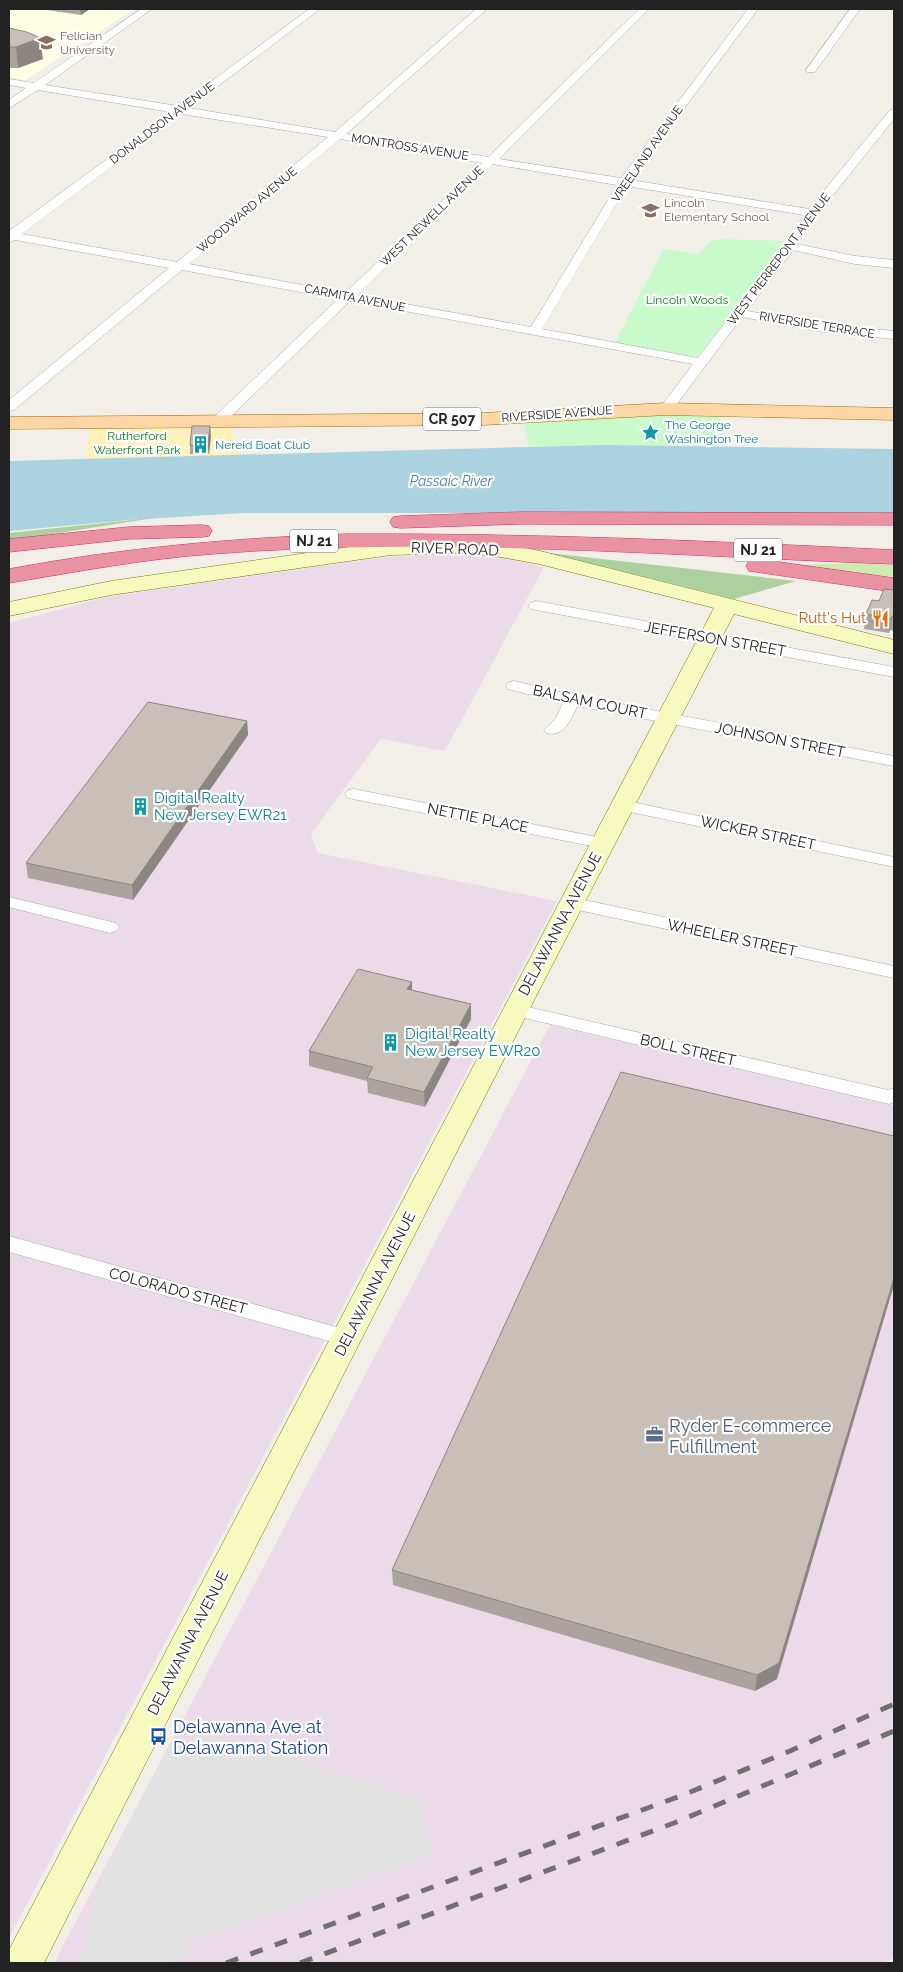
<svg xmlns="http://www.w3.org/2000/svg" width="903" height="1972" font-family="Raleway,sans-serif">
	<rect width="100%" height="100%" fill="#f2efe9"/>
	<g fill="#ebdbe8">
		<path d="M452,553L500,557L544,567L445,751L381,739L311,834L318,853L557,901L9,1938V623L107,597L385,557Z"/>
		<path d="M550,1025L894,1105V1958L882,1963H54Z"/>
	</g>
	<path fill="#ffffe5" d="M9,9H134L25,80L9,77Z"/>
	<path fill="#cdebb0" d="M858,563L894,565V577L790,565Z"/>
	<g fill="#add19e">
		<path d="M160,517L9,541V533Z"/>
		<path d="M549,553L796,581L734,599Z"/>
	</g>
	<path fill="#fff1ba" d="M228,421L244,461L84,465L91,425Z"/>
	<g fill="#c8facc">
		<path d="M720,239L790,241L787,248L697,357L615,343L663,249L699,254L710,241Z"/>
		<path d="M724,412L708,446H529L523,420Z"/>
	</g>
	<path fill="#e2e2e2" d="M200,1729L428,1802L420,1818L436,1854L185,1944L188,1956L165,1963H79L85,1948L95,1892L170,1743L190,1750Z"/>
	<path fill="#aad3df" d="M603,445L894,449V513H242L129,520L9,531V461Z"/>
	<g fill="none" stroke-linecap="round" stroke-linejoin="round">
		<defs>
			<g id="street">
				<path d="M141,9H152L45,85L178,106L309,9H320L189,108L335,132L476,9H487L346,134L488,157L639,9H649L499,159L621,178L748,9H758L631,180L809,209L890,110L894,109V119L817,215L797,244L855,256L894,260V268L855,264L793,250L747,311L823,324L894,331V339L823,332L742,317L671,412L666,413L659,409L693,364L350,301L223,424L218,425L211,421L213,418L338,299L182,270L14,410L9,411V400L169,268L15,240L9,242V231L171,112L38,90L9,108V100L26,88L9,85V79L34,83ZM182,114L328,137L177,262L22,234ZM340,139L482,163L345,293L189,264ZM493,164L617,185L531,327L357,295ZM627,186L804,215L785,244L698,358L542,329Z"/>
				<path d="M850,9H860L815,72H807L806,70Z"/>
				<path d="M536,601L894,667V677L531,609L528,606L531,603Z"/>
				<path d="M514,681L572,695L894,756V766L577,706C572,719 563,738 546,733L544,730L556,718L563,703L508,689L506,686L508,683Z"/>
				<path d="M354,789L602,838L608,839L611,843L608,847L602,848L348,798L345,794L348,790Z"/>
				<path d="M622,800L894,857V867L616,809L613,805L616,801Z"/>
				<path d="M9,897L116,923L119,927L116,931L110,933L9,907Z"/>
				<path d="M570,897L894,966V978L564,907L561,903L564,899Z"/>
				<path d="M515,1004L888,1090L894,1088V1102L889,1104L508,1014L506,1010L508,1006Z"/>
				<path d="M9,1236L347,1330L355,1332L358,1338L355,1344L347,1346L9,1252Z"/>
			</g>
			<path id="secondary" d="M461,539L495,542L540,551L894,640V654L734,614L529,1010L44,1963H9V1950L714,608L539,564L495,556L461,553L391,555L111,595L9,616V602L111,581L391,541Z"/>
			<path id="primary" d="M666,403L894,408V420L666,415L483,425L9,429V417L483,413Z"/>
			<g id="highway">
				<path d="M521,512L894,513V525L521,524L401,528L393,527L390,522L393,517L401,516Z"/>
				<path d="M201,525L209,526L212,531L209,536L201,537L129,539L9,552V539L129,527Z"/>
				<path d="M347,534C529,533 712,541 894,550V564C667,556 439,536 212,554C143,559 76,572 9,583V569C121,548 233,538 347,534Z"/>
				<path d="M757,559L894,578V592L749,571L746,566L749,561Z"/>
			</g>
		</defs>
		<use href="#street" stroke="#a9a9a9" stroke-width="1"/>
		<use href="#secondary" stroke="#707d05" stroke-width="1"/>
		<use href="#primary" stroke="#a06b00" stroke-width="1"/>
		<use href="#highway" stroke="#dc2a67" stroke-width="1"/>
		<use href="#street" fill="#fff" fill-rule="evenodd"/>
		<use href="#secondary" fill="#f7fabf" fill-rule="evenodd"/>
		<use href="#primary" fill="#fcd6a4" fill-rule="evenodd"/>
		<use href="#highway" fill="#e892a2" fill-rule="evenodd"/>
		<g stroke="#707070" stroke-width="5" stroke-dasharray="13 13" stroke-linecap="butt">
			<path d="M226,1963L683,1795L790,1751L894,1704"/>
			<path d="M300,1963L674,1823L894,1731"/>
		</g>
	</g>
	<g fill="#aba49e">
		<path d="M40,9H90L81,15Z"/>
		<path d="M9,28L43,59L18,68H9Z"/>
		<path d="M211,435L209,454H190V445Z"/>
		<path d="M894,590V631L890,630L889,633L864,629L866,614L879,601Z"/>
		<path d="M247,721L248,735L133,900L28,878L26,863Z"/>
		<path d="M412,982V990L471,1004V1019L425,1107L368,1093L367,1081L309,1066V1051Z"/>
		<path d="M392,1570L777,1679L755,1691L393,1585Z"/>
	</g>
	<g fill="#8b8681">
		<path d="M80,9H90L81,15Z"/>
		<path d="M40,38L43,59L18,68L16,47Z"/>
		<path d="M210,426L211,435L209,454L208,445Z"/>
		<path d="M892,616L890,630L889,633L891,619Z"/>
		<path d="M247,721L248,735L133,900L132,885Z"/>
		<path d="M412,982V997L407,989Z"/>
		<path d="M471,1004V1019L425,1107L424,1092Z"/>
		<path d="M894,1278V1285L777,1679L755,1691L757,1675Z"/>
	</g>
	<g fill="#c7bfb8" stroke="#8b8681">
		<path d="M9,28L27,32L40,38L16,47H9Z"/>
		<path d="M192,426H210L208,445H190Z"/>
		<path d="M884,589L894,590V617L892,616L891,619L866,614L872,600L879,601Z"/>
		<path d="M148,702L247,721L132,885L26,863Z"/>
		<path d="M358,969L412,982L407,989L471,1004L424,1092L367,1078L373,1067L309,1051Z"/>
		<path d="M621,1072L894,1136V1278L779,1663L757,1675L392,1570Z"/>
	</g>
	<defs>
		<symbol id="university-bare" viewBox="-9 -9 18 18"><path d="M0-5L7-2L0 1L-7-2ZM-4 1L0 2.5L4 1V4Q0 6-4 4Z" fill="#8d6e63" stroke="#fff" stroke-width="2.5" paint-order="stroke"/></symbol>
		<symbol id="school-bare" viewBox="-9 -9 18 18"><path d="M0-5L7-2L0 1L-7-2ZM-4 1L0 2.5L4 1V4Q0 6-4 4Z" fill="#8d6e63" stroke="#fff" stroke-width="2.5" paint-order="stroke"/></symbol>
		<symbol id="sight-bare" viewBox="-9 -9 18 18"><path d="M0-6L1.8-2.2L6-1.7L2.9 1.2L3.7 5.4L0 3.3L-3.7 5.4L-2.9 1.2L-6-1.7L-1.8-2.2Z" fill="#0f9aa8" stroke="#fff" stroke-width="2.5" paint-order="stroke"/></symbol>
		<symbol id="building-bare" viewBox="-9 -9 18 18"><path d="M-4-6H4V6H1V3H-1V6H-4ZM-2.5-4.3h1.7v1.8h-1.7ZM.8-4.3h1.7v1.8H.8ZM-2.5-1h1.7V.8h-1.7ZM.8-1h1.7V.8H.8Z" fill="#0f9aa8" stroke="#fff" stroke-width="2.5" paint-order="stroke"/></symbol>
		<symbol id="restaurant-bare" viewBox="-9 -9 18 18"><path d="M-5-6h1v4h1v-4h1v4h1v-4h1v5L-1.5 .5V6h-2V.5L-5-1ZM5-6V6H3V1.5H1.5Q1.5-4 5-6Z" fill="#e8710a" stroke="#fff" stroke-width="2.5" paint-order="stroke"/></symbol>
		<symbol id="office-bare" viewBox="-9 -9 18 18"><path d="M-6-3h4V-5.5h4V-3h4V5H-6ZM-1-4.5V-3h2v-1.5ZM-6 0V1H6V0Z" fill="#5c6f8a" stroke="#fff" stroke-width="2.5" paint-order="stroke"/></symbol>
		<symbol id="bus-bare" viewBox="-9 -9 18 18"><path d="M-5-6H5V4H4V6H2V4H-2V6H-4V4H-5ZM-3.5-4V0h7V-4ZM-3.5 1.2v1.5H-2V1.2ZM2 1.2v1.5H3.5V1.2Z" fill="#1a4fb4" stroke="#fff" stroke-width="2.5" paint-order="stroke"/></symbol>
	</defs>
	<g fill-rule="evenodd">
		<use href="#university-bare" x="34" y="30" width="25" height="25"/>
		<use href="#school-bare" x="638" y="198" width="25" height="25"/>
		<use href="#sight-bare" x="638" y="420" width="25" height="25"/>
		<use href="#building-bare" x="188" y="432" width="25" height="25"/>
		<use href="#restaurant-bare" x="868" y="606" width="25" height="25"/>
		<use href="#building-bare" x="128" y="794" width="25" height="25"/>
		<use href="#building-bare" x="378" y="1030" width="25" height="25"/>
		<use href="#office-bare" x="642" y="1422" width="25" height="25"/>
		<use href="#bus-bare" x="146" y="1724" width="25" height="25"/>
	</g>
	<g text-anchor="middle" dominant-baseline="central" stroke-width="4.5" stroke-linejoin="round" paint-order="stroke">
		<g font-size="12" fill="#785e54" stroke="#fff" text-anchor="start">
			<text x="60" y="36">Felician<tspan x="60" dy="14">University</tspan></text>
			<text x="664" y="203">Lincoln<tspan x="664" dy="14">Elementary School</tspan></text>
		</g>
		<g font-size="12" fill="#222" stroke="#fff">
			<text transform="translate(162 123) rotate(-37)">DONALDSON AVENUE</text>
			<text transform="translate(410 147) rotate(9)">MONTROSS AVENUE</text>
			<text transform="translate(647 154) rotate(-55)">VREELAND AVENUE</text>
			<text transform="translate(247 210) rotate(-40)">WOODWARD AVENUE</text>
			<text transform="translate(432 216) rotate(-44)">WEST NEWELL AVENUE</text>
			<text transform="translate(779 259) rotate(-53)">WEST PIERREPONT AVENUE</text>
			<text transform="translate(355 298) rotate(11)">CARMITA AVENUE</text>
			<text transform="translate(817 325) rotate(9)">RIVERSIDE TERRACE</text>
			<text transform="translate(557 414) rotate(-4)">RIVERSIDE AVENUE</text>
		</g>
		<g font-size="12" fill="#0c8416" stroke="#fff">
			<text x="687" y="300">Lincoln Woods</text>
			<text x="137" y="436">Rutherford<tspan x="137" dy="14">Waterfront Park</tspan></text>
		</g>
		<g font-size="12" fill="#0d838f" stroke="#fff" text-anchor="start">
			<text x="665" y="425">The George<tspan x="665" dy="14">Washington Tree</tspan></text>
			<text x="215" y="445">Nereid Boat Club</text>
		</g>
		<g fill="#fff" stroke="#646464" stroke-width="1">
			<rect x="423" y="407.5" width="58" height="23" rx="4"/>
			<rect x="290" y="529.5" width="48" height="23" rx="4"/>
			<rect x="734" y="538.5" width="48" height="23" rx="4"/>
		</g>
		<g font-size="14" font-weight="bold" fill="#222">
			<text x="452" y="419">CR 507</text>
			<text x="314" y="541">NJ 21</text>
			<text x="758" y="550">NJ 21</text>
		</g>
		<g font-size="14" font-style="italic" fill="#4a7aab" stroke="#fff">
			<text x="451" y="481">Passaic River</text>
		</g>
		<g font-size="15" fill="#222" stroke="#fff">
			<text transform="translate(455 549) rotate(2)">RIVER ROAD</text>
			<text transform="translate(715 639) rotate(10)">JEFFERSON STREET</text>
			<text transform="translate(590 702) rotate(12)">BALSAM COURT</text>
			<text transform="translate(780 740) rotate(11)">JOHNSON STREET</text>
			<text transform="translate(478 818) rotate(11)">NETTIE PLACE</text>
			<text transform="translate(758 833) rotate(12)">WICKER STREET</text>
			<text transform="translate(560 924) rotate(-62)">DELAWANNA AVENUE</text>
			<text transform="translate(732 938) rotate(12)">WHEELER STREET</text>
			<text transform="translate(688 1050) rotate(13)">BOLL STREET</text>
			<text transform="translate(375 1284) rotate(-63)">DELAWANNA AVENUE</text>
			<text transform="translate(178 1291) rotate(15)">COLORADO STREET</text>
			<text transform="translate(188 1643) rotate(-63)">DELAWANNA AVENUE</text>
		</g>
		<g font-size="15" fill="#c56008" stroke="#fff" text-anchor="end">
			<text x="866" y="618">Rutt's Hut</text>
		</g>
		<g font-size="15" fill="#0d838f" stroke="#fff" text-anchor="start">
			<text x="154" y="798">Digital Realty<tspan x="154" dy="17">New Jersey EWR21</tspan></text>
			<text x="405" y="1034">Digital Realty<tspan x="405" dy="17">New Jersey EWR20</tspan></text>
		</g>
		<g font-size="18" fill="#4e5e75" stroke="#fff" text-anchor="start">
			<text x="669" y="1425">Ryder E-commerce<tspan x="669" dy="21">Fulfillment</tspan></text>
		</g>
		<g font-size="18" fill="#164399" stroke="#fff" text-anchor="start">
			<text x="173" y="1726">Delawanna Ave at<tspan x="173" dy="21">Delawanna Station</tspan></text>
		</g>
	</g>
	<rect width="903" height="1972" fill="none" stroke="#222222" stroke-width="20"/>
</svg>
